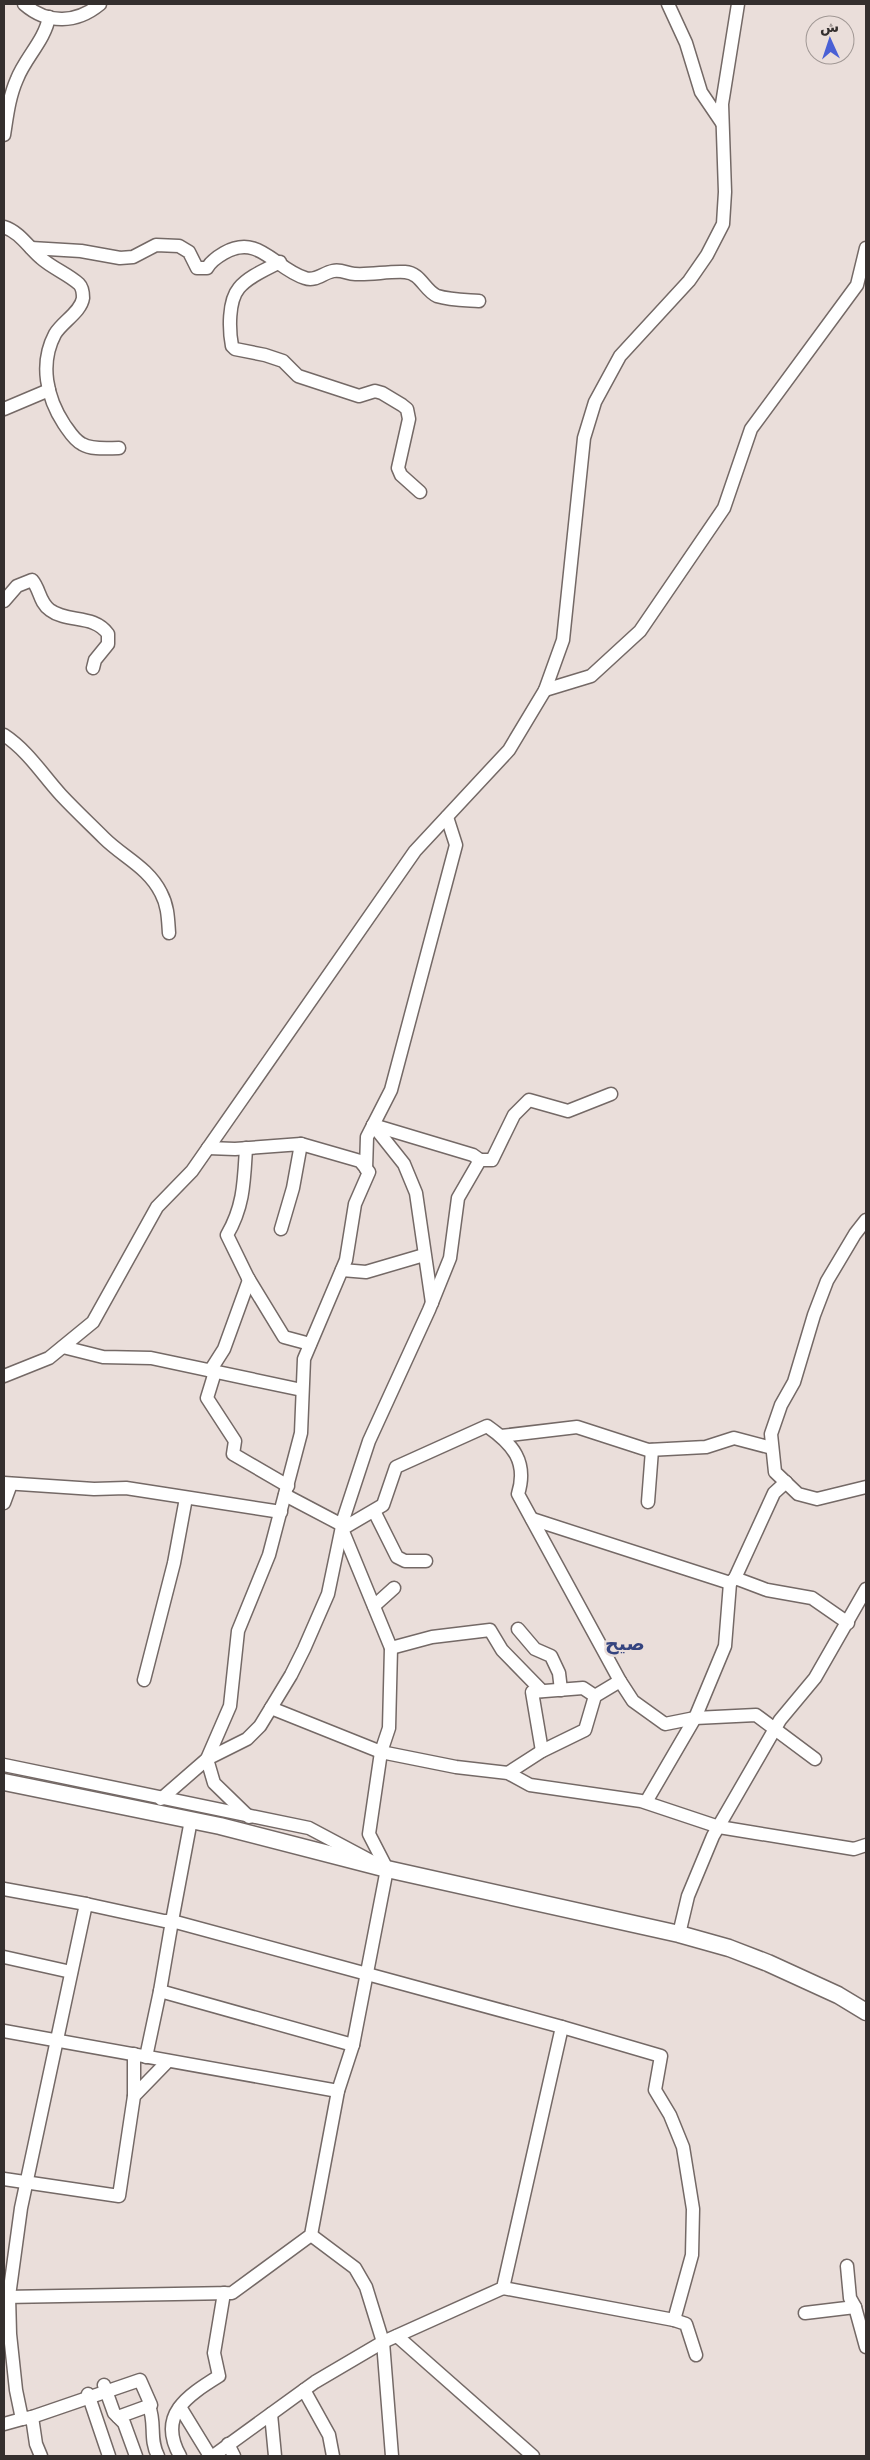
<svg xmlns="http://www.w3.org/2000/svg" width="870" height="2460" font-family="'DejaVu Sans',Vazirmatn,sans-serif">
	<rect width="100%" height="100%" fill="#eadeda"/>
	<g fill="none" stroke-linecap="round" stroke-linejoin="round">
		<defs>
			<g id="minor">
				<path d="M24,4C48,25 77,23 100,4"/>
				<path d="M668,4L686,43L701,92L722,123"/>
				<path d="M4,135C7,116 9,97 17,79C25,58 45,40 49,17"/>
				<path d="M4,227C20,232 29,248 41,258C52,268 68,274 79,284C82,287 83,294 83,298C81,312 62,322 55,334C39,364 47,398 64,424C69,431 74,440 82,444C92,450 108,448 119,448"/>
				<path d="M31,248L81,251L120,258L133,257L156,245L179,246L189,252L197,268H207C211,261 217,257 224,253C259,233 275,269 305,278C315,282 323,273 333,271C342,269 347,274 355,274C372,275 388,271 405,272C421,273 424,290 437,296C450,300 465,300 479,301"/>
				<path d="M280,262C267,269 249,276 239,288C228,301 229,330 232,346L235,349L265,355L283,361L298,376L359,396L375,391L382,393L402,405L407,409L409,419L398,468L401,475L420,492"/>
				<path d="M4,409L49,390"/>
				<path d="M4,601L17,586L32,580C40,589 39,602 50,610C67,623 94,614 108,634V644L95,660L93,668"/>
				<path d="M545,690L591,676L640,631L724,508L751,429L857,285L866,248"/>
				<path d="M4,735C28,751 42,774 61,795C75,810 90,824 104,838C123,857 148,867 161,893C168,906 168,919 169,933"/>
				<path d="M373,1125L404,1164L416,1193L432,1303"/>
				<path d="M373,1125L473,1155L480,1160"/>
				<path d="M208,1148L235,1149L301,1144L293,1188L281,1229"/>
				<path d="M366,1169L367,1137L391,1090L456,845L447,817"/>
				<path d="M866,1220L855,1234L827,1281L814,1315L794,1382L781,1405L771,1434L775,1472L798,1494L817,1499L866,1487"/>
				<path d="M342,1270L366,1272L424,1255"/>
				<path d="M248,1278L284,1337L310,1344"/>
				<path d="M63,1347L103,1357L151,1358L302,1390"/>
				<path d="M210,1371L224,1349L249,1280L227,1235C244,1206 244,1181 246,1148"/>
				<path d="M215,1372L207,1398L235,1441L233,1454L288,1486"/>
				<path d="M4,1376L49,1358L93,1322L157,1207L192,1171L415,851L509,750L545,690L563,640L584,438L595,402L620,356L689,281L707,255L723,224L725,192L722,104L738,4"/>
				<path d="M501,1436L577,1427L648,1450L706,1447L734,1438L772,1448"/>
				<path d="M4,1483L94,1489L126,1488L281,1512"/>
				<path d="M285,1495L342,1525"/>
				<path d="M648,1502L652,1450"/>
				<path d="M4,1503L11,1484"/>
				<path d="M374,1511L397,1557L405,1561H426"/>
				<path d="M532,1519L730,1583L735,1578L774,1493L786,1482"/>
				<path d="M735,1578L767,1590L812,1598L848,1623"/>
				<path d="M374,1606L394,1588"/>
				<path d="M518,1629L535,1649L551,1656L559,1673L561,1690"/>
				<path d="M391,1648L432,1637L490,1630L502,1650L542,1691"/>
				<path d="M144,1680L174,1563L186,1498"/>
				<path d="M620,1681L633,1701L665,1724L695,1718L756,1715L815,1759"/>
				<path d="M271,1708L381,1752L456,1767L508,1773L530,1785L641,1801L719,1827L854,1849L866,1845"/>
				<path d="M542,1751L532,1692L583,1688L595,1696"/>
				<path d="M4,1765L309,1828L371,1861"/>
				<path d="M161,1799L207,1759L230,1706L238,1631L269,1555L301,1433L304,1359L346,1260L355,1204L369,1172L360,1161L301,1144"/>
				<path d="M646,1802L695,1718L725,1646L730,1583"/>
				<path d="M249,1817L214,1783L207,1759L247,1739L260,1726L291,1675L304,1649L328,1594L344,1517L369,1441L429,1310L450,1258L458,1198L480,1160H492L514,1115L529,1100L568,1111L611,1094"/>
				<path d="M4,1889L86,1904"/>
				<path d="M679,1934L688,1896L713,1836L780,1720L815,1678L866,1589"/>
				<path d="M4,1957L71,1972"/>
				<path d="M160,1991L172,1921L562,2027L661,2056L655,2090L670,2115L683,2147L693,2209L692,2255L674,2320"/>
				<path d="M4,2031L338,2091"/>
				<path d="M134,2054V2096"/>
				<path d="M146,2057L160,1991L353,2045"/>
				<path d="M4,2179L119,2196L134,2096L168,2061"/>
				<path d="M311,2235L355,2268L366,2287L383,2342L392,2456"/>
				<path d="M847,2266L850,2298L855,2307L866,2347"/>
				<path d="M503,2288L674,2320L686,2324L696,2355"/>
				<path d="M4,2297L232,2293L311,2235L338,2091L353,2045L387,1869L369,1834L381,1752L389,1728L391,1648L342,1529L383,1505L396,1467L487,1426C513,1444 528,1462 518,1494L620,1681L595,1696L585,1730L542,1751L508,1773"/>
				<path d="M805,2313L855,2307"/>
				<path d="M397,2336L533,2456"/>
				<path d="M104,2385L114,2413L124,2423L136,2456"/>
				<path d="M304,2390L329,2435L333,2456"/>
				<path d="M88,2394L109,2456"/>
				<path d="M149,2406C156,2424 149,2439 158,2456"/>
				<path d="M180,2407L210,2456"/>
				<path d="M271,2414L275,2456"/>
				<path d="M32,2417L140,2380L151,2405L118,2417"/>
				<path d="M4,2424L22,2419"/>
				<path d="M228,2444L234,2456"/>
				<path d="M41,2456L36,2444L32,2417L22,2419L16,2390L10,2334L9,2296L21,2208L86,1904L164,1921H172L191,1820"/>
				<path d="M180,2456C157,2415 187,2396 219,2376L214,2353L224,2293"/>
				<path d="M213,2456L315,2382L383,2342L503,2288L562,2027"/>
			</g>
			<path id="major" d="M4,1782L220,1826L387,1869L679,1934L729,1948L768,1963L838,1995L866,2012"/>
		</defs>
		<use href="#minor" stroke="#746966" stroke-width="15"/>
		<use href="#major" stroke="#746966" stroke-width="19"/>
		<use href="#minor" stroke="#fff" stroke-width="12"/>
		<use href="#major" stroke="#fff" stroke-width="16"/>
	</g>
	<g text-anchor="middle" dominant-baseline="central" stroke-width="5" stroke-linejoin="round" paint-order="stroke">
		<g font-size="19" font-weight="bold" fill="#35447f" stroke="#eadeda">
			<text x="625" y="1643">صيح</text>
		</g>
	</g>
	<rect width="870" height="2460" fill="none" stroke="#342f2e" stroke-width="10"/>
	<g transform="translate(830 40) rotate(357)"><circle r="24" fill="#eadeda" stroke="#a19895"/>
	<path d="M0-4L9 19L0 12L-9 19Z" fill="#4a60d5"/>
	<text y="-8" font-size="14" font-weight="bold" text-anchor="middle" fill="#342f2e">ش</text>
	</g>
</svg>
